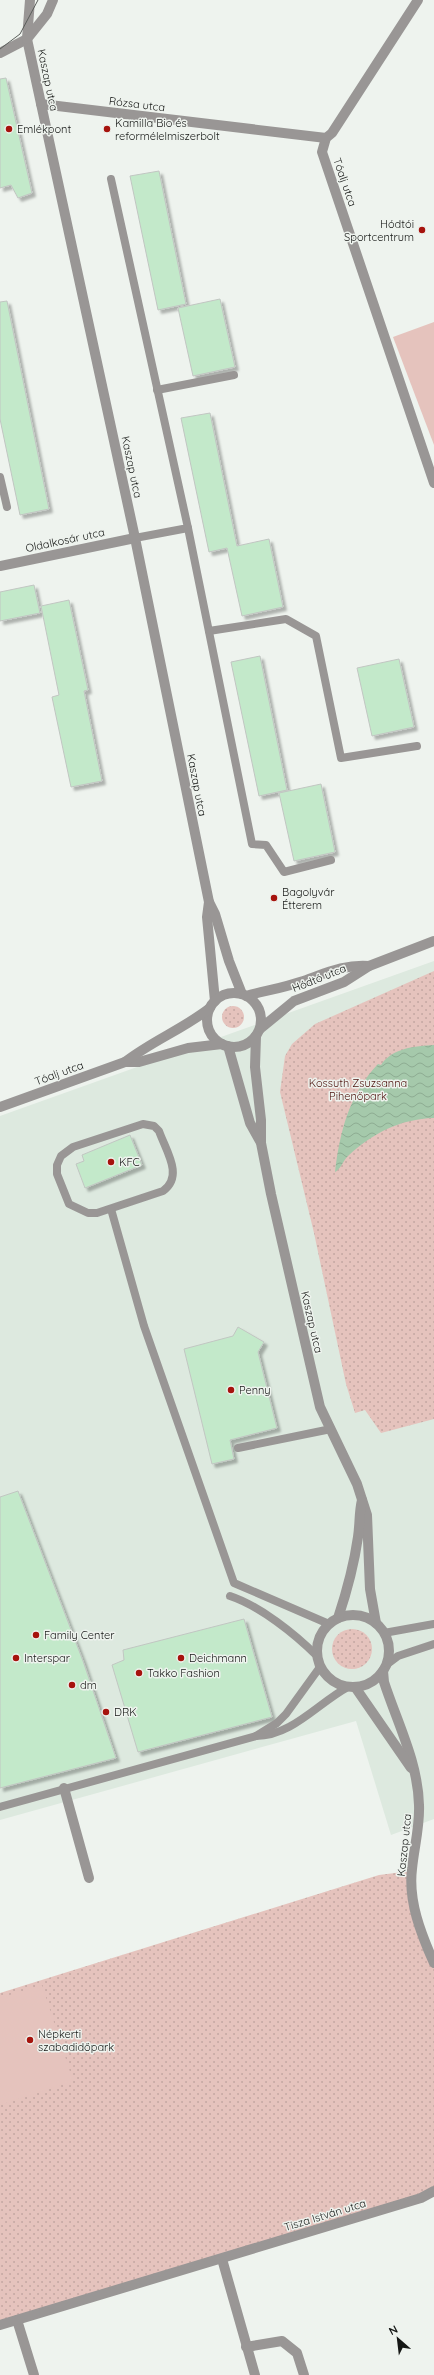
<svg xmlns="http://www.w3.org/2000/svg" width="434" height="2375" font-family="Quicksand,sans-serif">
	<defs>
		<pattern id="green-dots" width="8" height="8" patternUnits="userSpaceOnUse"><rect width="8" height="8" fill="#e5c3bd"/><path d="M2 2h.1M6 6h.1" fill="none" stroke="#c4a7a2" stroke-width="1.8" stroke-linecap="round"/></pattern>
		<pattern id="water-waves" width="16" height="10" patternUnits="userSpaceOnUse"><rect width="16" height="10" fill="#a5c9ab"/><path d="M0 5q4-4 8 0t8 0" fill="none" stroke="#8dac92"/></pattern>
		<filter id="shadow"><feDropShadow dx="3.5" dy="3.5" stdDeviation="1" flood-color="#0004"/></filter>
	</defs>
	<rect width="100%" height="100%" fill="#eef3ee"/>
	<path fill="#dde9df" d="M434,961V1819L391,1835L356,1721L0,1820V1116Z"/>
	<g fill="url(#green-dots)">
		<path d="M434,971V1419L381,1433L365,1410L355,1413L346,1384L314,1233L280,1092L285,1056L292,1044L315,1024Z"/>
		<circle cx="233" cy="1017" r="11"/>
		<circle cx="352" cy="1649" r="20"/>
		<path d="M411,1871L412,1898L434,1963V2191L0,2325V1993L379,1875Z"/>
	</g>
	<g fill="#e5c3bd">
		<path d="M434,322V445L393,337Z"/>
		<path d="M42,1985L73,2081L0,2105V1998Z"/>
	</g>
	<path fill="url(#water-waves)" d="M434,1045V1118C400,1119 373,1133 348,1156C343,1161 340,1170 335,1172C340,1131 349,1095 378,1064L381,1065C392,1048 415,1046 434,1045Z"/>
	<g fill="#c3e9ca" stroke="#c1c6c2" filter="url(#shadow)">
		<path d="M6,78L32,193L18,198L11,185L0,188V79Z"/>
		<path d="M159,171L186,304L158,310L130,176Z"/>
		<path d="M220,299L235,367L193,376L178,308Z"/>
		<path d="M7,301L49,509L20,515L0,419V302Z"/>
		<path d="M210,413L237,546L269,539L283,607L242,616L227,548L209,552L181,418Z"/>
		<path d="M34,585L40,613L0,621V592Z"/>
		<path d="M69,600L88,690L84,691L102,781L71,787L52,697L59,695L41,606Z"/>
		<path d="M260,656L287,790L259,796L231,662Z"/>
		<path d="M399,659L414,727L372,736L357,668Z"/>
		<path d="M321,784L335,852L294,861L279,793Z"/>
		<path d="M130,1135L142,1165L85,1188L76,1164L84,1161L82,1155Z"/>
		<path d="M238,1327L264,1342L258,1352L277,1428L230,1440L234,1459L212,1464L184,1349L233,1336Z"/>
		<path d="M18,1491L83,1661L116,1758L0,1788V1497Z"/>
		<path d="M244,1619L272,1717L138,1752L112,1665L124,1660L123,1650Z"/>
	</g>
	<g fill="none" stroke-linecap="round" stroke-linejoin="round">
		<g stroke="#999695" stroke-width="8">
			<path d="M111,179L188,528L135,538"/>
			<path d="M157,390L234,375"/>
			<path d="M0,477L7,507"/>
			<path d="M188,528L252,844L266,845L284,872L331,860"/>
			<path d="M209,631L286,619L316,636L341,758L417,746"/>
			<path d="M143,1124L154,1126L159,1131C166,1151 184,1176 163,1191L97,1213H88L69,1204L57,1174V1165L61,1156L73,1147Z"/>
			<path d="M111,1209L144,1326L234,1583L329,1624"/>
			<path d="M238,1448L331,1429"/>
			<path d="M230,1596C260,1606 295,1634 317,1656"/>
			<path d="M384,1633L434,1624"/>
			<path d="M386,1665L398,1656L434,1644"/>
			<path d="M256,1736L277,1723L286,1714L320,1667"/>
			<path d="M0,1807L256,1736C292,1736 318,1703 348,1687"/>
		</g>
		<g stroke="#999695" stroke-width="10">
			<path d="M418,0L332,133L326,138L322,152L434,483"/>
			<path d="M0,53L27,39"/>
			<path d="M41,104L326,138"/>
			<path d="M0,566L135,538"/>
			<path d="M64,1788L89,1878"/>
			<path d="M222,2259L255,2375"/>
			<path d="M17,2320L34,2375"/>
			<path d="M0,2325L421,2198L434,2191"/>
			<path d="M246,2347L282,2341L297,2353L304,2375"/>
		</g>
		<g stroke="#999695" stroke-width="10">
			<path d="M30,0L27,39L135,538L209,902L207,917L215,1001"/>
			<path d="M27,39L47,14L53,0"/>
			<path d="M209,902L215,914L229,961L242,994"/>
			<circle cx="234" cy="1020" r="27"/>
			<path d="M246,996C264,991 283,988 300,982C324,974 344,964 369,966"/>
			<path d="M260,1029L294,1001L344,982L369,966L434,941"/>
			<path d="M256,1036L255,1067L261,1120V1143L271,1194L320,1407L357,1484L367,1515L370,1589L376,1623"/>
			<path d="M228,1046L250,1123L260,1141"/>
			<path d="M125,1062H139L188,1048L222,1044"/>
			<path d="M0,1107L125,1062C152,1041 183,1029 210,1008"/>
			<circle cx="353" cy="1651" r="36"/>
			<path d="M338,1618C347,1591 354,1565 358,1537C360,1524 359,1512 362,1500"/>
			<path d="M383,1671L384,1682C397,1722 418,1762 419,1805C420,1826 414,1848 412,1869C408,1901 421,1934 434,1963"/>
			<path d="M355,1687L411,1768"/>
		</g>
		<path stroke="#5b5e5b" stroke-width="1" d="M0,49L20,34L38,0"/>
	</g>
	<g fill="#a6130d" stroke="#eef3ee" stroke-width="1.5">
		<circle cx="9" cy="129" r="4"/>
		<circle cx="107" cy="129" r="4"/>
		<circle cx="422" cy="230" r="4"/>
		<circle cx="274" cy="898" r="4"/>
		<circle cx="111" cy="1162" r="4"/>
		<circle cx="231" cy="1390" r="4"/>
		<circle cx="36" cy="1635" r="4"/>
		<circle cx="16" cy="1658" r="4"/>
		<circle cx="181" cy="1658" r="4"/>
		<circle cx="139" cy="1673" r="4"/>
		<circle cx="72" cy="1685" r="4"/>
		<circle cx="106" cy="1712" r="4"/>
		<circle cx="30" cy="2040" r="4"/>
	</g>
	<g text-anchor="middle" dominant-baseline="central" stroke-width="3" stroke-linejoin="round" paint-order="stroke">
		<g font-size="11" fill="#151715" stroke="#eef3ee">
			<text transform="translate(48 80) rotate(78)">Kaszap utca</text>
			<text transform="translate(137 104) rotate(7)">Rózsa utca</text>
			<text transform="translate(345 182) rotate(71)">Tóalj utca</text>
			<text transform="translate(132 467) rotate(78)">Kaszap utca</text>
			<text transform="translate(65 540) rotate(-12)">Oldalkosár utca</text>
			<text transform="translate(197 785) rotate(79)">Kaszap utca</text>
			<text transform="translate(319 978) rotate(-22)">Hódtó utca</text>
			<text transform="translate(59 1073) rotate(-20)">Tóalj utca</text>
			<text transform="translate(312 1322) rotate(77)">Kaszap utca</text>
			<text transform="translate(404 1845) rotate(-84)">Kaszap utca</text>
			<text transform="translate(325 2215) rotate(-17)">Tisza István utca</text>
		</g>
		<g font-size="11" fill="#151715" stroke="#eef3ee" text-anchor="start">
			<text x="115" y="123">Kamilla Bio és<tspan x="115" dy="13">reformélelmiszerbolt</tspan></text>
			<text x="17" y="129">Emlékpont</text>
			<text x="414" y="224" text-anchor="end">Hódtói<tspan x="414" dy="13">Sportcentrum</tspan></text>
			<text x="282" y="892">Bagolyvár<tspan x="282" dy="13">Étterem</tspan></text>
			<text x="119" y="1162">KFC</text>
			<text x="239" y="1390">Penny</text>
			<text x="44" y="1635">Family Center</text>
			<text x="24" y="1658">Interspar</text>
			<text x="189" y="1658">Deichmann</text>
			<text x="147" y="1673">Takko Fashion</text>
			<text x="80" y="1685">dm</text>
			<text x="114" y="1712">DRK</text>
			<text x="38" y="2034">Népkerti<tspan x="38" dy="13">szabadidőpark</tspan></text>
		</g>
		<g font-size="11" fill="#4c120d" stroke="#eef3ee">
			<text x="358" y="1083">Kossuth Zsuzsanna<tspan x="358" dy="13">Pihenőpark</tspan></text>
		</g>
	</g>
	<g transform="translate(398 2339) rotate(332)" stroke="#eef3ee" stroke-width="3" paint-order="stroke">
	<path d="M0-3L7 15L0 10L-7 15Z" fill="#151715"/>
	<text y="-6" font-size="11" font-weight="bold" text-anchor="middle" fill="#151715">N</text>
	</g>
</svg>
